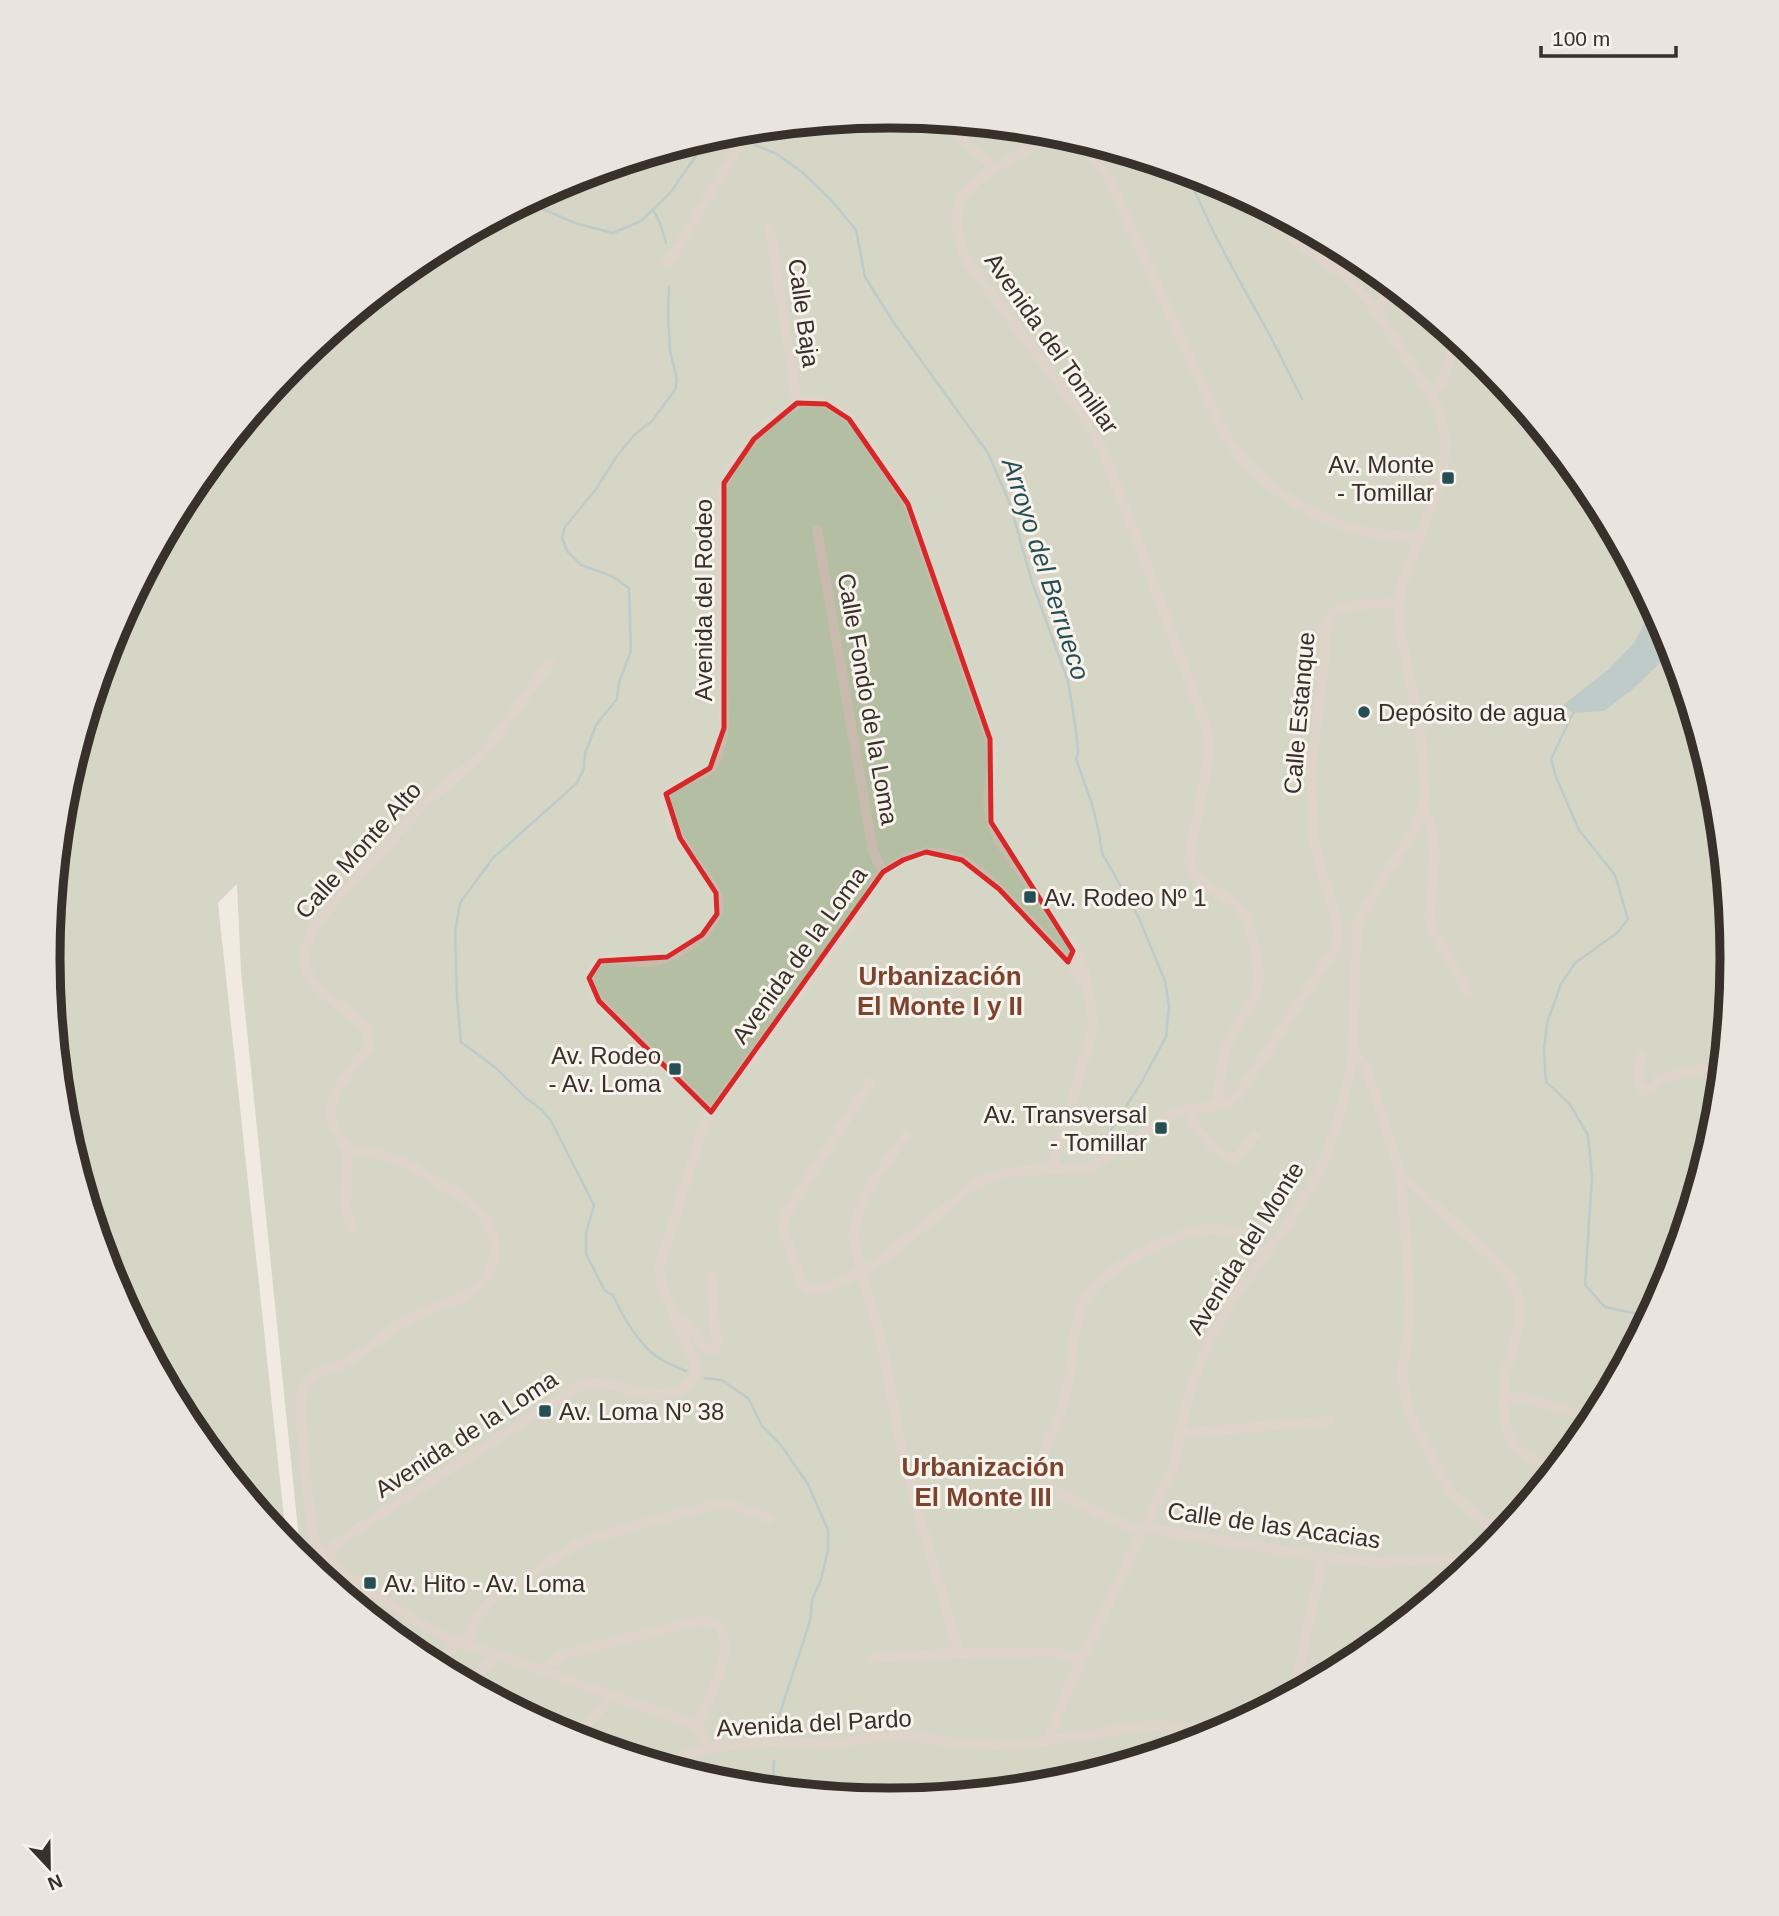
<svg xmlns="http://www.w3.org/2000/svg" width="1779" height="1916" font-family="Arial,sans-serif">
	<rect width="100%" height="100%" fill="#f1eae1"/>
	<path fill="#b4bea2" d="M890,116L1054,132L1212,180L1358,258L1485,363L1590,490L1668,636L1716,794L1732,958L1715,1123L1667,1281L1590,1426L1485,1554L1357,1659L1211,1736L1053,1784L889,1800L725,1784L567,1736L421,1658L301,1559L241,972L237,884L218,903L287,1545L189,1426L111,1280L63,1122L47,958L64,793L112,635L189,490L294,362L422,257L568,180L726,132Z"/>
	<path fill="#83a7aa" d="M1613,534L1668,636L1672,651L1633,689L1604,711L1573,713L1563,705L1609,669L1634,643L1648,617C1645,607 1644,592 1639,583C1627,563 1610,563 1613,534Z"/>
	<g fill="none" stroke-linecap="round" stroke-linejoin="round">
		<g stroke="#83a7aa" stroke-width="2.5">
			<path d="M755,145L777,154L803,173L831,200L856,230L865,277L894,323L988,453L1010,504L1032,582L1068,681L1076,731L1078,752L1076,759L1092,804L1099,833L1102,853L1138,916L1165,981L1169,1006L1166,1037L1141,1083L1104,1141"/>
			<path d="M1187,172C1206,221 1231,267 1257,312C1273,340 1287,370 1302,399"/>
			<path d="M529,200L536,206L575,223L613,233L641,221L670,193L710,136"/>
			<path d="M653,210L660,223L666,243"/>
			<path d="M669,286L668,313L670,351L677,379L675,390L652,421L634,435L617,456L596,489L565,527L562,538L567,551L581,565L612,576L629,588L631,651L619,682L617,699L596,725L585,754L584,768L577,783L493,858L460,903L455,932L457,996L461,1042L496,1068L526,1098L542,1110L551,1121L594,1205L586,1233V1254L605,1291L613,1295C622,1315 635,1337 651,1352C660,1361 675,1366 686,1371"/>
			<path d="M1575,712L1573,713L1551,759L1556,777L1579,830L1615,875L1628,919L1617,933L1575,963L1561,984L1547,1023L1544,1052L1546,1082L1569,1103L1588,1135L1592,1176L1585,1285L1605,1307L1648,1316"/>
			<path d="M705,1378L722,1380L749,1399L762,1426L780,1444L808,1484L828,1530V1550L821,1579L812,1600L810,1621L778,1719"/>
			<path d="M774,1761L773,1779L775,1789"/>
		</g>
		<g stroke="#c8bbae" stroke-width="10">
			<path d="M942,121L995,169"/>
			<path d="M770,228L797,403"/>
			<path d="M666,263L672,257L732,157L744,130"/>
			<path d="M1376,311L1386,297V281"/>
			<path d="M1431,394L1441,384L1455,346"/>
			<path d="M817,530L873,851L883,872"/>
			<path d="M1423,805L1431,827L1435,854L1429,917L1432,929L1468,992"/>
			<path d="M1353,1051L1366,1066L1401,1175L1410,1297L1409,1324L1402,1376L1409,1413L1451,1493L1470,1510L1501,1534"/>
			<path d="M1642,1056C1640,1068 1634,1082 1644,1091L1652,1089L1658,1080L1662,1078L1716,1066"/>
			<path d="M870,1083L785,1215L783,1228L802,1284L808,1289L825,1288L843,1281L880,1261L975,1184L1001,1173L1052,1169L1082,1170L1091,1167L1171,1115L1188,1109L1218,1106L1228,1103L1238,1096L1335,948L1338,936V925L1314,843L1311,771L1325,656L1324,629L1333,612L1353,605L1399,603"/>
			<path d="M1719,1086L1716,1066L1722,1061"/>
			<path d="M1218,1106C1218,1085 1223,1051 1233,1033C1241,1018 1254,1003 1258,986C1262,967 1253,941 1248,923C1237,889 1197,897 1189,859L1209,755V742L1204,721L1138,542L1105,456L1090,425L967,261C959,243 952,224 959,204C966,186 987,173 1003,164C1017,156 1034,142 1051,140C1078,137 1098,161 1110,181L1221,427C1226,435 1230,443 1235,450C1261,485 1316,520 1357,530C1375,534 1394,534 1411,537L1418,539"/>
			<path d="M1188,1109C1194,1128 1213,1153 1233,1158L1238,1156L1255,1136"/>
			<path d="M711,1112L599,1001C592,992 586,982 591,972C603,948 630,964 650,962C667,960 689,948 702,936C709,929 719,914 719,904C718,892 708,880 702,871C688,851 672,829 666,805C660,780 698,781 711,768C720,758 721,741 724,728L720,517C721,506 721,495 724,485C729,467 744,450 757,436C792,398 821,386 859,429L908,504L990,739L992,764L988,800L991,822L999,841L1078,954L1085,972L1086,979"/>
			<path d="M906,1136C884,1167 857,1198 853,1237L883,1349L904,1463L959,1653"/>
			<path d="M348,1149L346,1207L352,1227"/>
			<path d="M1401,1175C1423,1194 1444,1214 1465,1233C1482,1248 1502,1263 1513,1283C1530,1313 1510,1347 1505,1377C1504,1388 1504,1399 1504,1410C1507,1449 1520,1456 1555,1468"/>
			<path d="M1268,1252C1254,1240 1233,1229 1214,1229C1180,1228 1108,1266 1088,1295C1073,1318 1074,1346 1070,1372C1067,1386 1065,1401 1060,1414C1055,1429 1042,1450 1042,1464C1042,1476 1048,1485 1056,1492L1132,1528L1151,1529L1323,1557L1381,1563L1481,1557"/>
			<path d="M676,1322L689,1323C695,1333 700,1350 713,1350L718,1342L715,1329L712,1275"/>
			<path d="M1504,1398H1526L1594,1419"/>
			<path d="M1181,1431L1194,1432L1330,1421"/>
			<path d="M332,1564L315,1543L311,1525L300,1412C300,1399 301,1387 311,1378C321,1369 334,1368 345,1363C368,1352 385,1331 407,1320C429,1307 467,1301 483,1282C502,1258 495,1223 473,1205C463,1196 449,1189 437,1182C423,1173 407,1162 390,1157C376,1153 362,1152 348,1149C343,1142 337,1133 333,1125C322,1098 354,1067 369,1046C368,1041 369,1035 366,1030C361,1020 351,1014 342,1008C307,983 292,962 317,922L424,804L484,753L550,663"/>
			<path d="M466,1645L478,1616L488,1604L501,1593L576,1545L591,1538L717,1504L732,1505L769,1518"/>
			<path d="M872,1658L959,1653L1056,1652L1082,1659"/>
			<path d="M434,1665L458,1643"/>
			<path d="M541,1670L564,1654L700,1620C705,1621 711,1621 716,1624C741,1641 706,1706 697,1726"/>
			<path d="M1298,1673L1339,1668"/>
			<path d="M469,1684L496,1655"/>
			<path d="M1294,1692L1323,1557"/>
			<path d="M571,1737C585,1724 603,1713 610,1694"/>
			<path d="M1048,1741L1068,1689L1173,1468L1190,1389L1208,1343L1230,1303L1286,1226L1311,1187L1325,1158L1337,1125L1348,1082L1353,1051L1357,926L1366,906L1405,845L1417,824L1423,805L1425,792L1420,731L1400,630L1399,603L1403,582L1442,476L1445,452V438L1441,415L1431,394L1376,311L1360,291L1343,275L1290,237L1265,209"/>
			<path d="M708,1748L697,1726L643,1706L448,1638L433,1631L400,1611L335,1567C325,1551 334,1545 347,1536L577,1387C584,1384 590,1382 598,1383C626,1385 657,1405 684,1388C693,1381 696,1376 696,1365L662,1286L659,1268L701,1134L711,1112L861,909L872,888L883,872L903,860L926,852L945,854L962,860L978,870L999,889L1081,975C1092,994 1093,1011 1092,1032L1052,1169"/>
			<path d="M665,1766L681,1757L708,1748L770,1741L831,1744L887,1736H906L954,1742L1012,1746L1152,1725L1171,1726L1218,1733"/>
		</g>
	</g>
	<path d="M0 0H1779V1916H0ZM797,403L826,404L849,419L908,504L990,739L991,822L1073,951L1068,962L999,889L962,860L926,852L903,860L883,872L711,1112L599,1001L589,978L600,961L667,957L702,935L717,914L716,893L680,838L666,794L710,768L724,728V483L754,439Z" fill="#f1eae1" fill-opacity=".55" fill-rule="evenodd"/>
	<path fill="none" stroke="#d62828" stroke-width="5" stroke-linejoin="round" d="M797,403L826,404L849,419L908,504L990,739L991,822L1073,951L1068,962L999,889L962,860L926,852L903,860L883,872L711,1112L599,1001L589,978L600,961L667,957L702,935L717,914L716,893L680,838L666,794L710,768L724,728V483L754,439Z"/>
	<g fill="#264f54" stroke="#f8f4ed" stroke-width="2.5">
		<rect x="1441" y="471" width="14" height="14" rx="3.5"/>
		<circle cx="1364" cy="712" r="7"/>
		<rect x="1023" y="890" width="14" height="14" rx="3.5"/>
		<rect x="668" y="1062" width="14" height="14" rx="3.5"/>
		<rect x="1154" y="1121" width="14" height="14" rx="3.5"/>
		<rect x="538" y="1404" width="14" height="14" rx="3.5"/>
		<rect x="363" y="1576" width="14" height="14" rx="3.5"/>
	</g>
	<g text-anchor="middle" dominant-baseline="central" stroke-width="6" stroke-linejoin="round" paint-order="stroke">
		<g font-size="24" fill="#37302b" stroke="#f8f4ed">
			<text transform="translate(804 313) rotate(82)">Calle Baja</text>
			<text transform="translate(1052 343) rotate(55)">Avenida del Tomillar</text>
			<text transform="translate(703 600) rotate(-90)">Avenida del Rodeo</text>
			<text transform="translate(868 699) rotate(80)">Calle Fondo de la Loma</text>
			<text transform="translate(1299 713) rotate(-85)">Calle Estanque</text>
			<text transform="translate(358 850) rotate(-48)">Calle Monte Alto</text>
			<text transform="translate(799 955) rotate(-54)">Avenida de la Loma</text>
			<text transform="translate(1245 1248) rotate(-58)">Avenida del Monte</text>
			<text transform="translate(466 1434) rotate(-33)">Avenida de la Loma</text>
			<text transform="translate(1274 1525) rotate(8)">Calle de las Acacias</text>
			<text transform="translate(814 1723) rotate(-3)">Avenida del Pardo</text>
		</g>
		<g font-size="24" fill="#37302b" stroke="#f8f4ed" text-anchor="start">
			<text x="1434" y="464" text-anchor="end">Av. Monte<tspan x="1434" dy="28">- Tomillar</tspan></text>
			<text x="1378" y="712">Depósito de agua</text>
			<text x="1044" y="897">Av. Rodeo Nº 1</text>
			<text x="661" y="1055" text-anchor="end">Av. Rodeo<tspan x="661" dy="28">- Av. Loma</tspan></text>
			<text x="1147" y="1114" text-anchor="end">Av. Transversal<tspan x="1147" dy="28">- Tomillar</tspan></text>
			<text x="559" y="1411">Av. Loma Nº 38</text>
			<text x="384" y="1583">Av. Hito - Av. Loma</text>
		</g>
		<g font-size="26" font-style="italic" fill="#264f54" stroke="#f8f4ed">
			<text transform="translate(1046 569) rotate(72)">Arroyo del Berrueco</text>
		</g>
		<g font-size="26" font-weight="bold" fill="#7c442e" stroke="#f8f4ed">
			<text x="940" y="976">Urbanización<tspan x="940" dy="30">El Monte I y II</tspan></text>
			<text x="983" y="1467">Urbanización<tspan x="983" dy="30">El Monte III</tspan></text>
		</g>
	</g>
	<path d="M0 0H1779V1916H0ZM60 958a830 830 0 1 1 1660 0a830 830 0 1 1-1660 0Z" fill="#e9e4dd" fill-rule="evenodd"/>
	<path fill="none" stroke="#37302b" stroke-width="9" d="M60 958a830 830 0 1 1 1660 0a830 830 0 1 1-1660 0Z"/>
	<g transform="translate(49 1867) rotate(158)" stroke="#f8f4ed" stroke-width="5" paint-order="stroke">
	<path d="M0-5L12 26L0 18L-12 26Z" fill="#37302b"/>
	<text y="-10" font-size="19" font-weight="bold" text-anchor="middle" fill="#37302b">N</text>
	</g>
	<path d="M1541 46v10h135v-10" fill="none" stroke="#37302b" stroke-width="3.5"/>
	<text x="1552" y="46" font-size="21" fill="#37302b" stroke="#f8f4ed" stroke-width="5" paint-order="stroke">100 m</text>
</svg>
